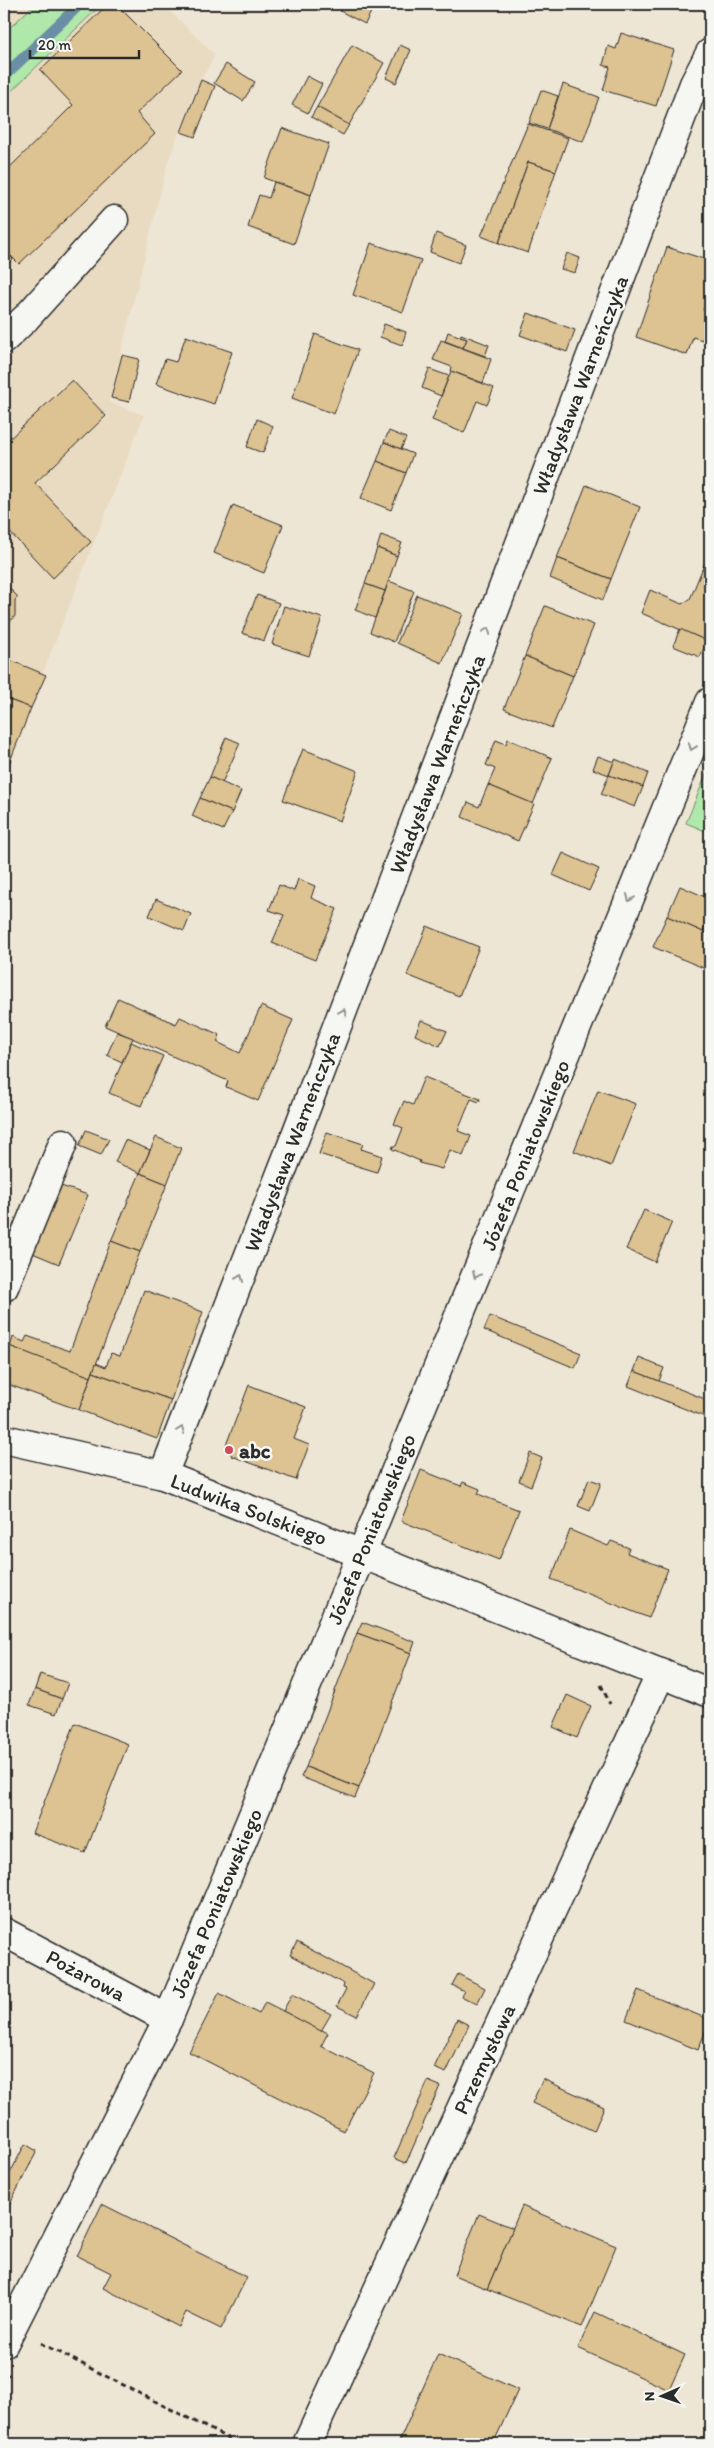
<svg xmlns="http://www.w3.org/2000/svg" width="714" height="2448" font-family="Itim,sans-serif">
	<rect width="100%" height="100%" fill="#eee6d5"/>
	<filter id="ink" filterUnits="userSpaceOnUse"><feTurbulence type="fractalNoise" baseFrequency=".02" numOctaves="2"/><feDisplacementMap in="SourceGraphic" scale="10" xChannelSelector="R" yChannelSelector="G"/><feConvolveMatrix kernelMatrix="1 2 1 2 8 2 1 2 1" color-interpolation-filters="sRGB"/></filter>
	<g filter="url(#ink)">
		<g fill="#e9dbc1">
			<path d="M4,4H35L4,33Z"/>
			<path d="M103,4H163L215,55L195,91L168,162L109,402L144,415L4,773V98Z"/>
		</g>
		<g fill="#b0e7aa" stroke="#6e896a">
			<path d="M35,4H94L99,7L4,98V33Z"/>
			<path d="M710,765V833L686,823Z"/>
		</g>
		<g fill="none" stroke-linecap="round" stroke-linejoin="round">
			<path stroke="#6a8fa4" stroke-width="11" d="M4,76L76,8"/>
		</g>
		<g fill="#ddc292" stroke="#2b2b2b">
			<path d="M108,4H116L182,70L137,113L155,134L19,264L4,249V173L73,105L40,70Z"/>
			<path d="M345,4H355L371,12L365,24L340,11Z"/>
			<path d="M621,33L674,50L656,106L603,90L610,67L603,65L608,46L616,49Z"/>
			<path d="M352,45L384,63L349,125L317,107Z"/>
			<path d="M400,45L411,50L396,83L386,78Z"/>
			<path d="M226,64L255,82L243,101L214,83Z"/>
			<path d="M307,76L322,84L308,113L292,105Z"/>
			<path d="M201,80L215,86L195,137L181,132Z"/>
			<path d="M563,84L599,97L583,142L547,129Z"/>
			<path d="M541,90L558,96L547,129L529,123Z"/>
			<path d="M317,107L349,125L343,135L311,117Z"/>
			<path d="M528,124L568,138L556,171L528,162L499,243L481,236Z"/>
			<path d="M282,128L329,144L311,195L264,178Z"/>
			<path d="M528,162L556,171L528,253L499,243Z"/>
			<path d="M274,182L311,195L294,244L248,227L259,195L269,198Z"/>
			<path d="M436,233L466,245L459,263L430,252Z"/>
			<path d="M371,243L421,260L403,312L353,295Z"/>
			<path d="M667,247L710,261V289L703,310L710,313V318L702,340L693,337L687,355L636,337Z"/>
			<path d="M4,249L13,259L4,268Z"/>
			<path d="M567,253L580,258L575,273L561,269Z"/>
			<path d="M528,313L575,330L567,352L520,335Z"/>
			<path d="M384,324L406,332L402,345L380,337Z"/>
			<path d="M448,332L467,339L463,348L445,341Z"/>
			<path d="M315,334L358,350L334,414L292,398Z"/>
			<path d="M461,334L489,345L485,356L463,348L467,339L460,337Z"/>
			<path d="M186,336L232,352L214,404L156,384L165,359L176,362Z"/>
			<path d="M441,340L491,359L483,383L451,371L452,367L433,360Z"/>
			<path d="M122,355L139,359L129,402L111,398Z"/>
			<path d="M429,369L449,376L441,396L422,388Z"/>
			<path d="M451,371L494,388L487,405L477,401L464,433L432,420Z"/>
			<path d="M72,380L106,416L35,483L91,542L53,578L4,526V444Z"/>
			<path d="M257,419L273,426L263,453L247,447Z"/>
			<path d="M389,431L406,438L401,449L384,442Z"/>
			<path d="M384,442L413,454L406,473L377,461Z"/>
			<path d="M377,461L406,473L391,510L361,498Z"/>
			<path d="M586,485L640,507L611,579L557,558Z"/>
			<path d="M233,505L283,525L264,573L214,553Z"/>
			<path d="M381,535L402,543L397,556L377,548Z"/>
			<path d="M377,548L397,556L385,591L365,584Z"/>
			<path d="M708,555L710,556V633L707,641L641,613L650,590L682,604L690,599Z"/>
			<path d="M557,558L611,579L603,600L550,578Z"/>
			<path d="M389,581L414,591L394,642L370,632Z"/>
			<path d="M4,583L18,597L15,600V616L8,624L4,623Z"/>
			<path d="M365,584L385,591L375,618L355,610Z"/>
			<path d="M257,595L279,603L264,641L242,633Z"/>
			<path d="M417,595L463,614L442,663L397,643Z"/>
			<path d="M284,606L322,618L309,656L272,644Z"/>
			<path d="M545,606L594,625L573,676L525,656Z"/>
			<path d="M680,629L707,641L700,657L673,646Z"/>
			<path d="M525,656L573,676L552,728L504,709Z"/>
			<path d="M10,660L46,675L31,708L4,698V675Z"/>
			<path d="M4,698L31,708L12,756L4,752Z"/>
			<path d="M226,737L240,743L222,783L210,777Z"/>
			<path d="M508,739L552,758L533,804L488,785L495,769L486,765L496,740L506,744Z"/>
			<path d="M303,749L358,771L340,821L283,800Z"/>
			<path d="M4,752L12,756L4,777Z"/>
			<path d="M598,756L614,762L609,775L593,769Z"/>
			<path d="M615,759L648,773L643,787L609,775Z"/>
			<path d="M609,775L643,787L635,807L601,794Z"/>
			<path d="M210,777L241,791L232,812L200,798Z"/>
			<path d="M488,785L534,804L518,841L462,817L468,802L479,807Z"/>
			<path d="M200,798L232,812L223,830L192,816Z"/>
			<path d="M563,853L599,869L589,891L553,875Z"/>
			<path d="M298,879L315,886L311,898L337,909L315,960L272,943L284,915L269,910L279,885L294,891Z"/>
			<path d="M680,886L710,899V917L703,932L667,916Z"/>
			<path d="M156,899L191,914L184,931L149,916Z"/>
			<path d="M667,916L710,935V959L706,969L653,947Z"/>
			<path d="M427,926L479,947L459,996L407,975Z"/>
			<path d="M118,998L176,1024L180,1017L220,1035L217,1042L240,1053L261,1006L293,1020L258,1101L226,1087L228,1081L105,1026Z"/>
			<path d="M421,1020L447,1031L440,1046L415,1035Z"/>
			<path d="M117,1032L133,1038L122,1062L107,1055Z"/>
			<path d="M131,1042L163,1056L141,1106L109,1093Z"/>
			<path d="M424,1077L480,1099L479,1102L471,1099L458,1131L471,1136L463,1156L450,1150L442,1169L419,1163L420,1161L392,1149L393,1146H396L403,1128L394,1124L404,1101L413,1105Z"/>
			<path d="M598,1090L636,1104L611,1166L574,1151Z"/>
			<path d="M86,1130L109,1139L101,1155L79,1146Z"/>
			<path d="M327,1132L363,1144L361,1149L382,1156L377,1172L319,1154Z"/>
			<path d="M156,1137L181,1148L167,1184L140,1173Z"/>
			<path d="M125,1140L150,1150L140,1173L115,1162Z"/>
			<path d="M140,1173L167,1184L140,1252L111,1241Z"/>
			<path d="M58,1185L88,1195L59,1264L30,1252Z"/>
			<path d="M644,1210L672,1222L655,1262L626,1249Z"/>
			<path d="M111,1241L140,1252L91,1377L10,1347L13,1337L24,1342L27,1336L70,1351Z"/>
			<path d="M144,1290L203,1312L171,1400L93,1372L96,1363L106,1367L111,1353L120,1356Z"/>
			<path d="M490,1316L581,1353L575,1368L484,1330Z"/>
			<path d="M4,1344L91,1377L79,1410L4,1383Z"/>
			<path d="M639,1358L664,1368L659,1381L634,1371Z"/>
			<path d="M634,1371L710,1401V1419L628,1386Z"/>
			<path d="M93,1372L171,1400L157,1439L79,1410Z"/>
			<path d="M249,1385L306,1407L294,1439L309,1445L296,1480L232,1456L226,1445Z"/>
			<path d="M530,1453L542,1458L531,1486L519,1481Z"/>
			<path d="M421,1470L461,1486L463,1482L480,1489L478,1494L519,1510L499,1560L401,1521Z"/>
			<path d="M589,1479L601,1483L590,1511L578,1506Z"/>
			<path d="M570,1530L608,1546L611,1541L629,1548L627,1553L668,1569L649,1618L551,1579Z"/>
			<path d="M362,1622L415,1642L411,1653L357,1633Z"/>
			<path d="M357,1633L411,1653L359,1788L306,1767Z"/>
			<path d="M40,1674L68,1683L62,1699L35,1689Z"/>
			<path d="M35,1689L62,1699L56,1714L29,1705Z"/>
			<path d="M567,1695L591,1706L577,1738L553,1727Z"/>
			<path d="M75,1723L128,1744L85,1853L32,1833Z"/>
			<path d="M306,1767L359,1788L355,1798L301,1777Z"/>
			<path d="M710,1902V1917L705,1915Z"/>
			<path d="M297,1942L374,1984L357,2016L337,2006L346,1989L343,1988L344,1984L290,1955Z"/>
			<path d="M458,1974L485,1988L477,2004L461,1996L464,1991L452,1985Z"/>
			<path d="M638,1990L710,2020L698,2050L626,2020Z"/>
			<path d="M219,1993L259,2014L265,2002L283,2011L328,2033L321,2046L374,2073L344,2131L189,2052Z"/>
			<path d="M292,1994L331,2014L321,2031L283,2011Z"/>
			<path d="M457,2019L469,2025L446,2073L434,2068Z"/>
			<path d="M543,2079L604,2107L594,2131L532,2103Z"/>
			<path d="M428,2081L440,2086L406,2163L394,2158Z"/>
			<path d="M25,2144L37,2151L4,2215V2185Z"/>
			<path d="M102,2204L247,2277L221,2329L186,2312L179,2327L103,2288L111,2273L77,2256Z"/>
			<path d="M522,2206L616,2246L582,2327L487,2289Z"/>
			<path d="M479,2214L513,2228L487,2289L454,2275Z"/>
			<path d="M595,2312L685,2355L669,2390L578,2348Z"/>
			<path d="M438,2354L518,2390L493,2444H398Z"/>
		</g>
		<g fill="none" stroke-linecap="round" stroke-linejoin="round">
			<defs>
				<g id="minor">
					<path d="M4,339L26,318L114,220"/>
					<path d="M4,1287L63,1143"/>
					<path d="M4,1439L163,1475L710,1693"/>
					<path d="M163,1475L292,1145L694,84L710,53"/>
					<path d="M4,1932L168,2019"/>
					<path d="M4,2343L168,2019L362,1553L710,702"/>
					<path d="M307,2444L661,1673"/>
				</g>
			</defs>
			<use href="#minor" stroke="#2b2b2b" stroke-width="31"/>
			<g stroke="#2b2b2b" stroke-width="3" stroke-dasharray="5 4" stroke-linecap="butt">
				<path d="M601,1685L610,1704"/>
				<path d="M41,2343L239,2444"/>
				<path d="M4,2384L9,2374"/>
			</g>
			<use href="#minor" stroke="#f6f6f2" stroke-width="28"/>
		</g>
		<defs><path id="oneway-chevron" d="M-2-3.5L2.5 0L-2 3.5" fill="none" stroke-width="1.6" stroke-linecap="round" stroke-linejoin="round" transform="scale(1.25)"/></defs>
		<g stroke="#90908e">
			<use href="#oneway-chevron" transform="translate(487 631) rotate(-69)"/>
			<use href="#oneway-chevron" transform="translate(692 747) rotate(112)"/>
			<use href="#oneway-chevron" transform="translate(630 898) rotate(112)"/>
			<use href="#oneway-chevron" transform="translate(343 1012) rotate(-69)"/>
			<use href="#oneway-chevron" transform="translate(476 1275) rotate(112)"/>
			<use href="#oneway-chevron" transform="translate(240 1278) rotate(-68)"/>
			<use href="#oneway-chevron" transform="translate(181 1430) rotate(-69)"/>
		</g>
	</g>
	<circle fill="#d1495b" stroke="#f6f6f2" stroke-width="2" cx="229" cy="1450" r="5"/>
	<g text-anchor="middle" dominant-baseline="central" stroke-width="5" stroke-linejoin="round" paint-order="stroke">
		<g font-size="21" fill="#2b2b2b" stroke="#f6f6f2">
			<text transform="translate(580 385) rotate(-69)">Władysława Warneńczyka</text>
			<text transform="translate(437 764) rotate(-69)">Władysława Warneńczyka</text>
			<text transform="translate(292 1142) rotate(-69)">Władysława Warneńczyka</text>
			<text transform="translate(525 1155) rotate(-68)">Józefa Poniatowskiego</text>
			<text transform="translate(249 1509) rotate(21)">Ludwika Solskiego</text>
			<text transform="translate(371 1529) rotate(-68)">Józefa Poniatowskiego</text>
			<text transform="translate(216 1903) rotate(-67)">Józefa Poniatowskiego</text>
			<text transform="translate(86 1975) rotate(28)">Pożarowa</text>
			<text transform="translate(484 2059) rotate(-65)">Przemysłowa</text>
		</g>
		<g font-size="21" font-weight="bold" fill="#2b2b2b" stroke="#f6f6f2" text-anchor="start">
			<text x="239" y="1450">abc</text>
		</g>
	</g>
	<rect width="714" height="2448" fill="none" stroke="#f6f6f2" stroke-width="20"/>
	<rect x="10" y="10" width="694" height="2428" fill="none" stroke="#2b2b2b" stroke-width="2" filter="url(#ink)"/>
	<g transform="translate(662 2396) rotate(268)" stroke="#f6f6f2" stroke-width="4" paint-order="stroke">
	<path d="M0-4L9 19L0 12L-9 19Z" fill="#2b2b2b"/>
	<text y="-8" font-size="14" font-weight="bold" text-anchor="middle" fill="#2b2b2b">N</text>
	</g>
	<path d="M30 50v8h109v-8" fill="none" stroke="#2b2b2b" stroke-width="2.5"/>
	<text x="38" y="50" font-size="15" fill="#2b2b2b" stroke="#f6f6f2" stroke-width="4" paint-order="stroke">20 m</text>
</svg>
